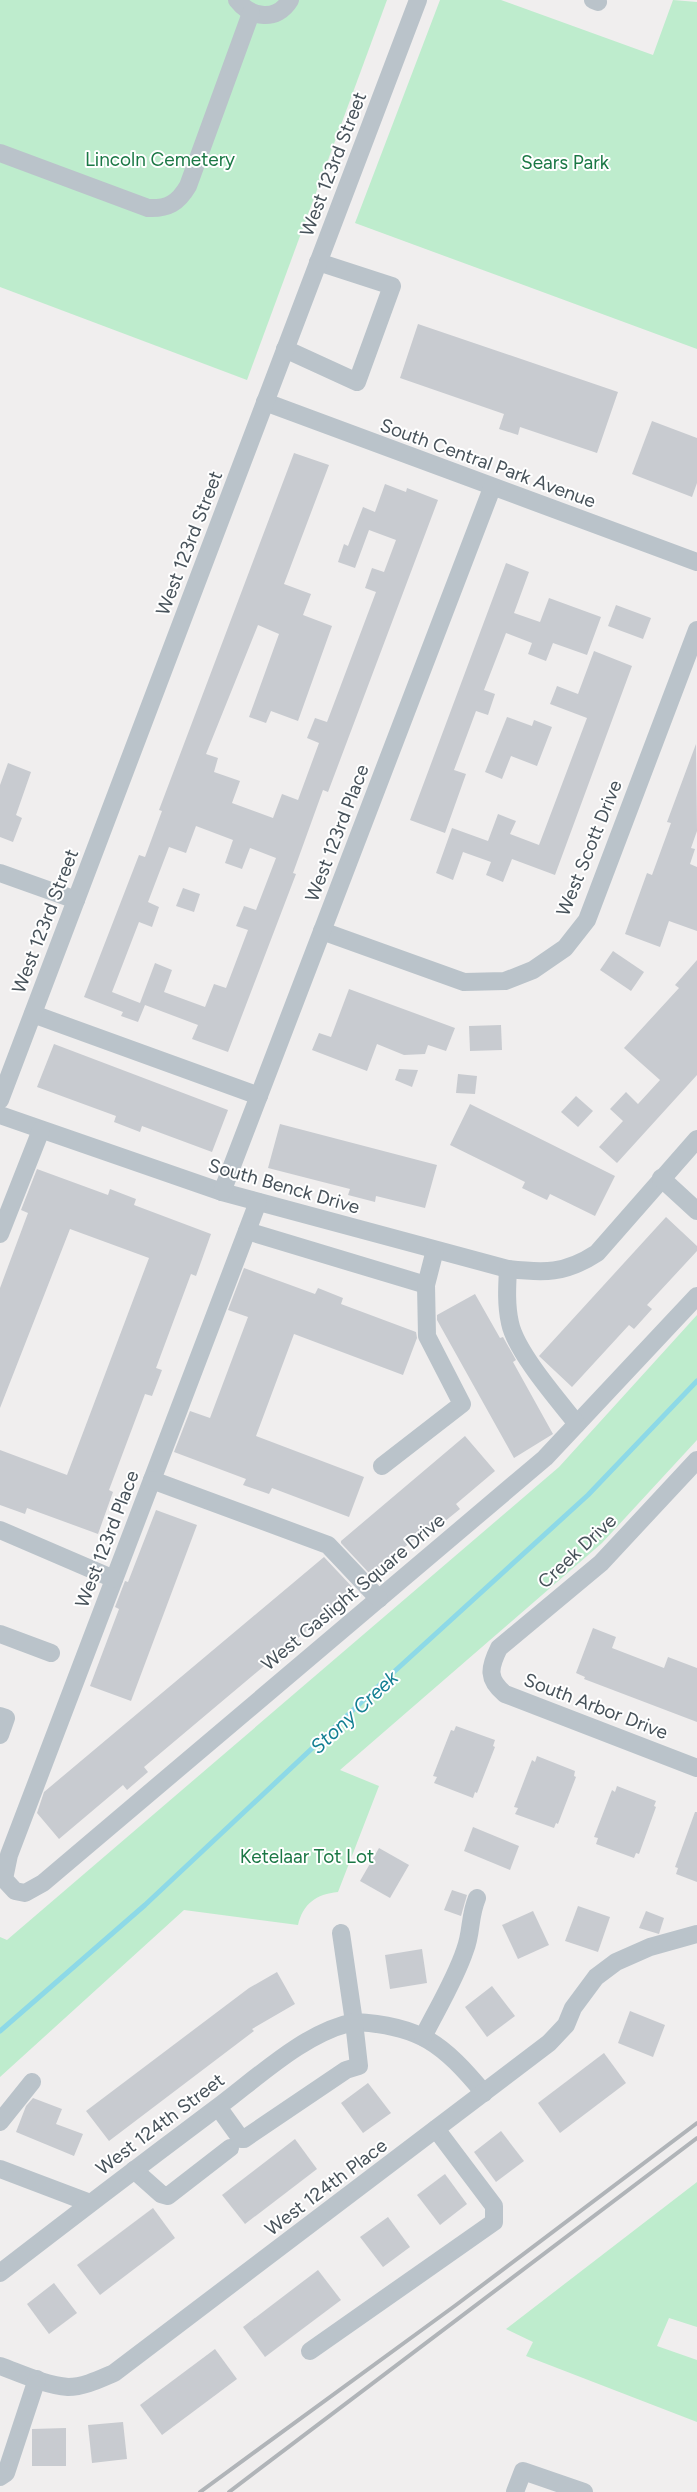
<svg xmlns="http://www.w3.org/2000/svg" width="697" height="2492" font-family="Figtree,sans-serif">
	<rect width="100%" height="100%" fill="#f0eeee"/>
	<g fill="#beeccd">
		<path d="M0,0H387L247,380L0,287Z"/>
		<path d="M440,0H501L653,55L673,0L697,2V349L355,223Z"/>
		<path d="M697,1315V1440L602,1543L340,1770L379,1786L338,1892C316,1894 303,1904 298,1925L184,1910L0,2077V1937L7,1940L559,1467Z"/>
		<path d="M697,2182V2327L669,2318L657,2346L697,2360V2422L526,2356L533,2342L506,2329Z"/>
	</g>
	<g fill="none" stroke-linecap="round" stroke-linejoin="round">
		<path stroke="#8dd9e7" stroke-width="5" d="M0,2031L145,1905L385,1680L588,1495L697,1381"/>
	</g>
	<g fill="#c8cbd0" fill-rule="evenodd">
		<path d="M418,324L618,392L597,453L520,427L518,435L499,429L504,414L400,378Z"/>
		<path d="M652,421L697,438V483L692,497L632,474Z"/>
		<path d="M294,453L329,465L284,584L311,594L303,615L332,626L298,721L271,711L266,723L249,717L279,634L258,625L206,754L218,758L214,772L240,781L232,803L273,818L282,794L298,800L319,743L307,738L315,718L327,722L376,592L365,588L372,568L384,572L396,540L369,530L355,568L338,562L344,544L348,546L363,507L375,512L385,484L406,492L407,488L438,500L328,792L323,790L293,873L296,874L228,1052L192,1039L198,1025L145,1005L138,1022L121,1016L123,1012L84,997L139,855L145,857L162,811L159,810ZM196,826L233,840L225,863L242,869L250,848L276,858L256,910L244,906L236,926L248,930L226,988L214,984L205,1007L164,992L172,970L155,963L140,1003L112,992L139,922L152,927L159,907L148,902L169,847L186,853Z"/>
		<path d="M506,563L529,572L514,613L540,622L549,598L601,617L587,655L553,643L546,661L528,654L532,643L506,633L484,690L495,694L488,715L476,711L454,770L466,774L445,833L410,820Z"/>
		<path d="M616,605L651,618L643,639L608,626Z"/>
		<path d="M594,651L632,666L555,875L512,859L503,882L486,875L491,862L463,852L453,880L436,873L452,828L488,841L498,814L516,821L510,834L539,845L587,718L550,704L557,686L578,694Z"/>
		<path d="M507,717L532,726L534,720L552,727L537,766L511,756L502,779L485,772Z"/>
		<path d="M696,744L697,831L691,848L695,849L690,864L697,867V931L669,921L660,947L625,934L647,873L652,875L671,823L667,822Z"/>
		<path d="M8,763L31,772L16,815L22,818L13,842L0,837V785Z"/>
		<path d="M183,888L200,894L194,912L176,906Z"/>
		<path d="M613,951L644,972L631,991L600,970Z"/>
		<path d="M697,960V1075L617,1163L599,1147L623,1121L610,1109L626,1092L638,1104L660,1080L624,1048L679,988L675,985Z"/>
		<path d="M349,989L455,1028L446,1051L428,1045L425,1054L404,1055L377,1044L367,1071L312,1050L319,1033L331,1037Z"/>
		<path d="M501,1025L502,1050L470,1051L469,1026Z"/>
		<path d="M54,1044L228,1110L212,1152L142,1126L140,1132L114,1122L116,1116L37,1087Z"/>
		<path d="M399,1069L418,1070L412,1087L395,1080Z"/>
		<path d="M458,1074L477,1076L475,1094L456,1093Z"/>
		<path d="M576,1096L593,1111L578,1127L561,1112Z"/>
		<path d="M470,1104L615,1176L595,1216L550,1194L547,1200L522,1188L525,1182L450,1145Z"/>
		<path d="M280,1124L437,1165L425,1208L376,1196L375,1202L348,1195L350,1189L268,1168Z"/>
		<path d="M37,1169L108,1195L110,1189L136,1199L134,1205L211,1234L196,1276L191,1274L156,1368L162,1370L152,1396L145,1394L109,1490L113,1492L98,1534L27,1508L25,1514L0,1505V1450L67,1475L149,1258L70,1229L0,1408V1288L28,1213L21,1210Z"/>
		<path d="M666,1217L697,1246V1251L647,1305L652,1309L634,1329L629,1325L572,1387L539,1356Z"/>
		<path d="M244,1268L315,1294L318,1288L343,1298L341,1304L416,1332L417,1338L403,1375L294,1334L256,1436L364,1477L349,1517L272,1488L269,1494L243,1485L246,1479L174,1452L190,1411L210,1418L248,1317L228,1310Z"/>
		<path d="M475,1294L500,1338L503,1337L516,1360L513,1362L553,1434L514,1458L437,1320V1315Z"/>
		<path d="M465,1436L495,1471L456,1504L460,1509L439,1526L435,1522L371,1575L341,1543V1541Z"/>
		<path d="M156,1510L197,1525L131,1701L90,1686L119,1609L115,1607L125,1581L128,1582Z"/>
		<path d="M324,1557L355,1590L297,1639L301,1644L280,1661L276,1656L144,1767L148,1772L127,1790L123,1785L59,1839L37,1813L44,1792Z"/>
		<path d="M593,1628L616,1637L612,1648L664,1668L668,1657L697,1668V1722L584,1679L585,1677L576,1673Z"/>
		<path d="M456,1726L495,1740L493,1746L495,1747L477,1793L475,1792L473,1798L434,1783L437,1777L433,1776L451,1730L454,1731Z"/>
		<path d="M537,1756L575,1771L574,1776L576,1777L558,1824L556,1823L554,1828L515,1814L518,1808L514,1807L532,1760L535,1762Z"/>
		<path d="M617,1786L656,1801L654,1806L656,1807L639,1854L636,1853L634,1858L596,1844L598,1838L594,1837L612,1790L615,1792Z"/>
		<path d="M695,1812H697V1882L676,1874L678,1868L675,1867Z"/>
		<path d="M473,1827L519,1846L510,1870L464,1851Z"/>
		<path d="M379,1848L409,1865L390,1898L360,1881Z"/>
		<path d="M452,1890L467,1895L461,1916L444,1910Z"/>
		<path d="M578,1906L610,1917L598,1952L565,1941Z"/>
		<path d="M533,1911L549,1945L518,1959L502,1925Z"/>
		<path d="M646,1911L664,1918L659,1934L639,1928Z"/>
		<path d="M422,1949L427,1983L390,1989L385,1955Z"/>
		<path d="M277,1972L295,2004L252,2029L254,2031L109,2141L86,2111L249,1988Z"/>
		<path d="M492,1986L515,2016L487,2037L465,2007Z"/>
		<path d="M630,2011L665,2025L653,2057L618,2043Z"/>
		<path d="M604,2053L626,2083L560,2133L538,2103Z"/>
		<path d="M368,2083L391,2113L363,2133L341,2103Z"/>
		<path d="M33,2098L62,2109L56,2124L83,2134L74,2156L16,2132L26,2106Z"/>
		<path d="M501,2131L524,2161L496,2182L474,2152Z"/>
		<path d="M295,2139L317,2169L245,2224L222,2195Z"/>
		<path d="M445,2174L467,2204L440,2225L417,2195Z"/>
		<path d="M153,2208L175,2238L100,2295L77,2265Z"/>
		<path d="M388,2217L410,2247L383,2267L360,2237Z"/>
		<path d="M318,2270L341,2300L265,2357L243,2327Z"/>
		<path d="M54,2283L77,2313L49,2334L27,2304Z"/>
		<path d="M215,2349L237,2379L162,2435L140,2405Z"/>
		<path d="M123,2422L127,2459L92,2463L88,2425Z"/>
		<path d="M66,2428V2466H32V2429Z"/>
	</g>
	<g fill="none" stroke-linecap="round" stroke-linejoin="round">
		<g stroke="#bac3ca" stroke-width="18">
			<path d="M237,0C251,18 277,22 290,0"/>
			<path d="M593,0L598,2"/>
			<path d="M0,153L148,208C168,209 178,203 188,186L251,13"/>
			<path d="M285,349L357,382L392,286L318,262"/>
			<path d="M265,402L697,562"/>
			<path d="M0,873L76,900"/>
			<path d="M322,931L464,982L505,981L533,970L565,948L587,920L697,630"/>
			<path d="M33,1014L259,1096"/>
			<path d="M0,1100L418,0"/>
			<path d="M0,1115L222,1192L508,1269C544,1273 565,1274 597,1253L697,1139"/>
			<path d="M661,1178L697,1211"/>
			<path d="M222,1192L492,488"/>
			<path d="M258,1202L9,1855L4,1879L15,1891L25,1893L43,1883L545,1458L697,1296"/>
			<path d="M247,1231L426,1285"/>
			<path d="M0,1234L41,1130"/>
			<path d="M508,1269C507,1287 506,1305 510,1323C516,1352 558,1400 577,1424"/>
			<path d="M697,1460L601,1563L499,1648C489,1668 487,1679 505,1694L697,1768"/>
			<path d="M382,1466L462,1404L427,1336L426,1285L435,1250"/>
			<path d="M152,1480L328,1545L379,1599"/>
			<path d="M0,1530L114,1579"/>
			<path d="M0,1634L51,1653"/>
			<path d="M0,1716L6,1718L0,1735"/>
			<path d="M341,1933L354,2022C420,2025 443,2044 484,2093"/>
			<path d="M423,2037C437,2009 455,1980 465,1950C472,1932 469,1917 477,1898"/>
			<path d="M0,2122L32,2082"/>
			<path d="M0,2169L90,2203"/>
			<path d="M134,2170L161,2194L168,2196L230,2148"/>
			<path d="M0,2273C71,2218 142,2164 214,2110C255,2080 304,2032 354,2022L359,2066L346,2070L244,2139H241L218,2107"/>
			<path d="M310,2351L494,2222V2206L436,2129"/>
			<path d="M0,2366C22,2374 45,2385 68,2387C84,2387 100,2379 114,2373L549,2043L566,2025L573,2008L596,1977L616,1962L650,1947L697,1934"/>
			<path d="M0,2477L6,2473L37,2379"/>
			<path d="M515,2492L523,2471L584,2492"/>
		</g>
		<g stroke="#b0b4b8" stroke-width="4">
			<path d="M200,2492L456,2305L697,2123"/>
			<path d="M229,2492L697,2138"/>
		</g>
	</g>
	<g text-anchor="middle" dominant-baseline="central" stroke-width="4" stroke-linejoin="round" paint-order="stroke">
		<g font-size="19" fill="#1b7845" stroke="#fff">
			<text x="160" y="159">Lincoln Cemetery</text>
			<text x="565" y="162">Sears Park</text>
			<text x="307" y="1856">Ketelaar Tot Lot</text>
		</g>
		<g font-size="19" fill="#47525a" stroke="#fff">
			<text transform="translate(333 164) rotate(-69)">West 123rd Street</text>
			<text transform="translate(488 463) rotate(20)">South Central Park Avenue</text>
			<text transform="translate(189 543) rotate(-69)">West 123rd Street</text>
			<text transform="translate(337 833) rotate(-69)">West 123rd Place</text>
			<text transform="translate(589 848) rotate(-68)">West Scott Drive</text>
			<text transform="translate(45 921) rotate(-69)">West 123rd Street</text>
			<text transform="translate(284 1186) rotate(16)">South Benck Drive</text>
			<text transform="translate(107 1539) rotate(-69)">West 123rd Place</text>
			<text transform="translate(577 1551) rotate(-43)">Creek Drive</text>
			<text transform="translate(353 1592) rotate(-40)">West Gaslight Square Drive</text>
			<text transform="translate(596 1706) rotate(21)">South Arbor Drive</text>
			<text transform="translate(160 2124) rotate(-37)">West 124th Street</text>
			<text transform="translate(326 2187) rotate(-37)">West 124th Place</text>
		</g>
		<g font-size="20" font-style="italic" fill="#137f93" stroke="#fff">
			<text transform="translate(354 1712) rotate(-43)">Stony Creek</text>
		</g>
	</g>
</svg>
